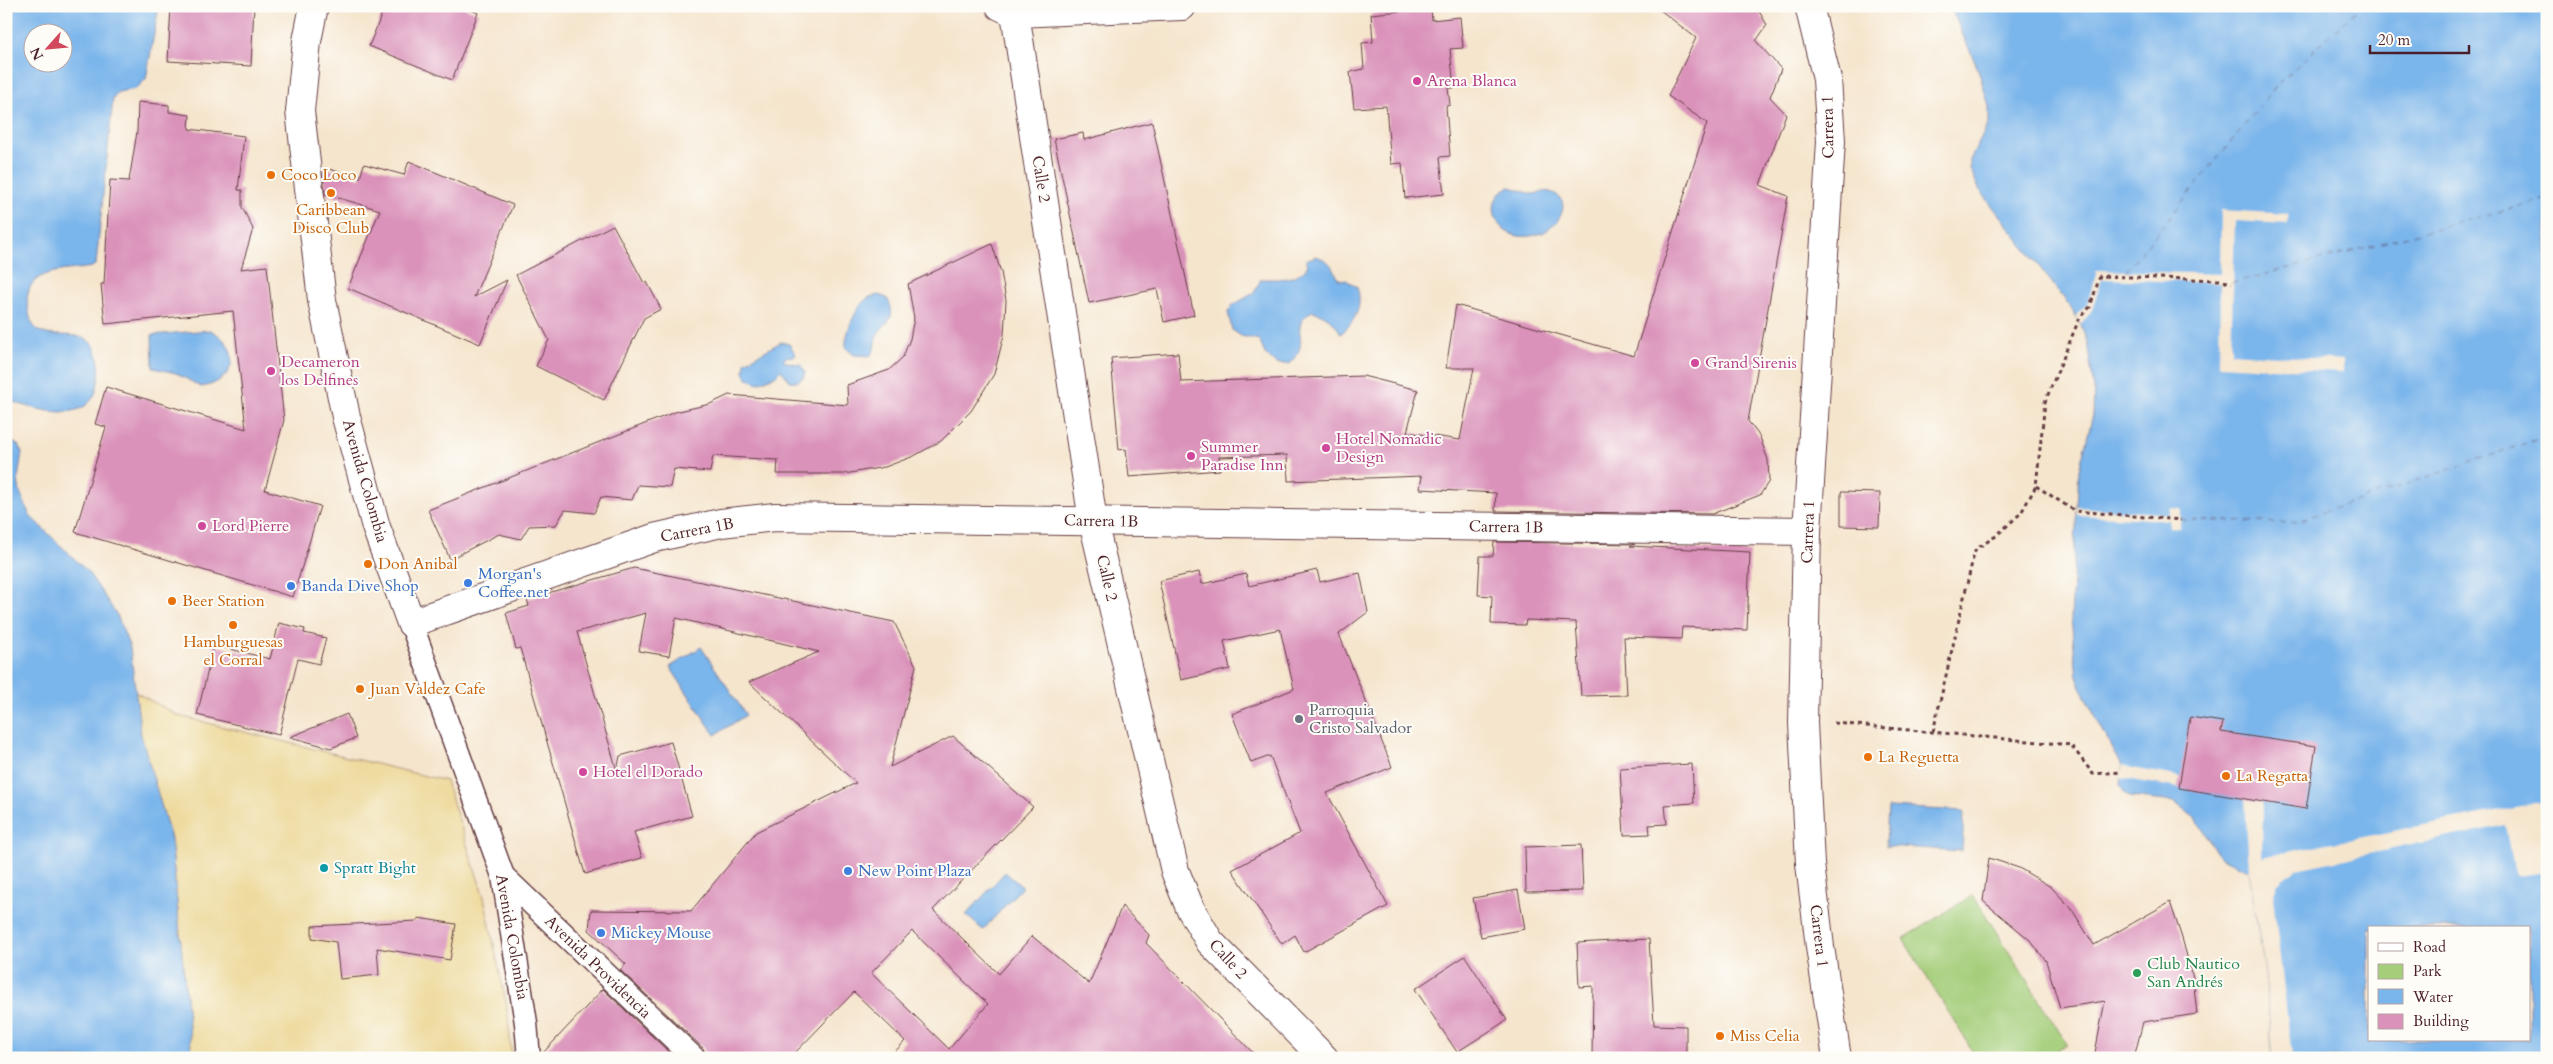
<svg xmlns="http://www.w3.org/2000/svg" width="2553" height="1064" font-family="Cardo,serif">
	<rect width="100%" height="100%" fill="#fdfcf7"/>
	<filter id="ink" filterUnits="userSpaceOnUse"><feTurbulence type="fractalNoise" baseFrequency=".02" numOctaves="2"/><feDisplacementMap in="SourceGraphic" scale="10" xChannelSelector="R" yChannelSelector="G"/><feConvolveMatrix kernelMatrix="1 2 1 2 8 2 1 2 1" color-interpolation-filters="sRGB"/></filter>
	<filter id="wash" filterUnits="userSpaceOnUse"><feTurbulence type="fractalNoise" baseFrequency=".0096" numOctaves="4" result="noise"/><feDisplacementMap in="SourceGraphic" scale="20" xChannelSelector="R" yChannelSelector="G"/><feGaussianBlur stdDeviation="1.12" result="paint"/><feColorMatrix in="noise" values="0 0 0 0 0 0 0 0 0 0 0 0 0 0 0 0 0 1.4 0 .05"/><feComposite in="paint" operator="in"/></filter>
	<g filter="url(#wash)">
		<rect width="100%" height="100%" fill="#f5e5cd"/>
		<path fill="#a4ce7a" stroke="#777652" d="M1973,895L2067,1044L2045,1058H1977L1903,939Z"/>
		<path fill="#eeda9e" stroke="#9c7c64" d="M135,692L179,716L446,781L484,897L507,1007L512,1058H192L171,839L141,735Z"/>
		<g fill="#7ab5eb" stroke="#626a8b" fill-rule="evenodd">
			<path d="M6,6H159L146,79L136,89L118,92L113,99L96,264L92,267C71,271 32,268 28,294C26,300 28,307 29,313C35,351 75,323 93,345C99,353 100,369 99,378C97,384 97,391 94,396C78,425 30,407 6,400ZM62,32V62H32V32Z"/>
			<path d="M1950,6H2547V1058H2273L2265,972L2249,870L2220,858L2195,818L2174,802L2130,797L2124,792L2120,785L2122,766L2086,699L2077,676L2071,618L2079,470L2093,415L2094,389L2087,342L2081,325L2070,306L1979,189L1970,168V160L1989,123V106L1978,69ZM2369,928H2529V1040H2369Z"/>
			<path d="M1509,187C1518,188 1526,194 1535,194C1540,194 1545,190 1550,192C1575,199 1559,226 1542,233C1495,250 1480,199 1509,187Z"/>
			<path d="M1316,256C1329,260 1334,267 1338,279L1346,280L1357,287C1363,306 1356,320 1341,334C1334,321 1327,315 1312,311C1285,330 1315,339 1289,364H1276L1265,354L1259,340L1241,336L1232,330L1228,312L1233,305L1254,293L1261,279C1278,279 1298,281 1308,265L1306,260Z"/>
			<path d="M879,295L887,298C900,322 882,321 876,338C874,345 876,349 870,356L854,355L846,348C844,336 856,305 868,298C871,296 876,296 879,295Z"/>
			<path d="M210,330C243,346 237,382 201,387L176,373L153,368L152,335Z"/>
			<path d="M781,342L789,344L796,354L793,357L787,356L783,361L801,365L805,372L803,378L797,382L790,381L781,370L775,376L758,383L747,378L744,372L745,362Z"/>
			<path d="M6,438L18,445L22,452L18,479L20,492L30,516L88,572L117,615L130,648L141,735L171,839L192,1058H6Z"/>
			<path d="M701,647L746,715L715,735L670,667Z"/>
			<path d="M1888,807L1964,811L1962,851L1886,846Z"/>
			<path d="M1005,872L1022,887L983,930L966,915Z"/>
		</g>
		<g fill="#f5e5cd">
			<path d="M2221,210L2288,214V224L2235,221L2231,353L2343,360V372L2219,365L2220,283L2102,279L2092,310L2081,325L2076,315L2087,304L2097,270L2220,274Z"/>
			<path d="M2077,507L2169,514L2170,508L2181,509L2180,528L2169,527L2168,520L2077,515Z"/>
			<path d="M2122,766L2181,777L2179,788L2120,778Z"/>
			<path d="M2245,799L2263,802L2262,857L2541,802L2547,829V871L2515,875L2506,825L2297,869L2285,877L2277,884L2273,898L2292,1056H2273L2265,972L2249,870Z"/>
		</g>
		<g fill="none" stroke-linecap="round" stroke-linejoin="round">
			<g stroke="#5b546e" stroke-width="1" stroke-dasharray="6 5" stroke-linecap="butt">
				<path d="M2126,271L2278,84L2361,6"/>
				<path d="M2232,283L2547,199"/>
				<path d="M2181,520L2292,523L2547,436"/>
			</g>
		</g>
		<g id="blocks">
			<g fill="#da92ba" fill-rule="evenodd">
				<path d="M171,6H254L251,66L168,61Z"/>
				<path d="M385,6H461L478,13L452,80L369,46Z"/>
				<path d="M1655,6H1756L1767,25L1756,41L1781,69L1770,97L1786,114L1760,185L1788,196L1748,421L1760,437L1768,460L1769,481L1760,495L1712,514L1495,511L1496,493L1420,489L1422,476L1288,481L1287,455L1219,457L1220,470L1129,477L1126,449L1119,450L1111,358L1178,353L1181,382L1363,376L1418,390L1407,432L1460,440L1474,368H1446L1456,305L1634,356L1707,123L1668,96L1696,38Z"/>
				<path d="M1431,8L1432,20L1460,17L1463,48L1450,49L1454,88H1448L1450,105L1446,106L1450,156L1440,157L1444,194L1405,198L1402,163L1391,164L1386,106L1354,108L1350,72L1364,69L1362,43L1373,42L1371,14Z"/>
				<path d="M138,102L169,105V112L190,115L189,129L244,136L238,190H242V207L253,229L241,269L267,266L284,420L265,490L320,506L293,597L75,532L106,427L95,424L106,387L246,429L233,311L105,324L101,284H104L110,180L129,181L137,132Z"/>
				<path d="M1152,122L1194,315L1164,322L1157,289L1089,303L1054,139L1083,133L1084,140Z"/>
				<path d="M409,161L513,205L474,297L507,280L480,344L348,288L380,210L325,194L323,175L325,168L360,178L364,164L404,175Z"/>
				<path d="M613,225L644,283L647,282L661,309L644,318L604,400L536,366L549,340L516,275Z"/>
				<path d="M992,244L1001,272L1006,300L1004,335L994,374L971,411L941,441L914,456L885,467L844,474H777L778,460L713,456L710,472L674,469L670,487L638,485L632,500L601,497L594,513L565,510L556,525L529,526L521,539L499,534L450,559L428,510L675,412L710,404L729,395L848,405L847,385L889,370L903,357L910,339L914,318L908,284Z"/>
				<path d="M1841,492L1880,493L1879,527L1841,526Z"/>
				<path d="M1494,542L1635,544L1630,546L1750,552L1747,630L1682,627L1681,639L1624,637L1627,695L1581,696L1576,622L1526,620L1525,625L1491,624L1492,596L1478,595L1480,556H1493Z"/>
				<path d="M634,568L894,622L916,666L890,767L953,736L1033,807L933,910L999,974L1032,936L1089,984L1122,906L1149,935L1146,943L1258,1058H889L905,1041L854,992L790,1058H707L703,1048L620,970L626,964L589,930L591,910L691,911L756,832L856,783L749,682L819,652L676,618L669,656L639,651L646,613L577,632L617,771L620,756L671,742L692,816L634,832L642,858L585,874L520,648L516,649L506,613L529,606L527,599ZM912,931L988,1004L949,1049L871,973Z"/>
				<path d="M1317,570L1320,582L1360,573L1368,612L1339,634L1392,767L1327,793L1388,906L1304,952L1295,935L1282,944L1232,870L1300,833L1270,756L1251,763L1232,714L1294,689L1280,629L1224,641L1230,669L1181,680L1159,581L1199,572L1202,584L1246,574L1249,586Z"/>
				<path d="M279,623L305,629L304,633L326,638L319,664L298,659L279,735L197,715L214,645L270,659Z"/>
				<path d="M347,714L356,738L331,748L290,737Z"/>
				<path d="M2190,717L2223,722L2221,732L2316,746L2306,809L2179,788Z"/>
				<path d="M1692,764L1694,803L1665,805L1667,824L1649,825L1650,834L1624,835L1620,768Z"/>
				<path d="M1581,845L1583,891L1526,892L1525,847Z"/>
				<path d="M1989,858L2019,868L2051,887L2071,908L2094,945L2170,902L2182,938L2193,978L2197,1014L2143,1022L2134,1058H2094L2105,1001L2060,1008L2046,961L2030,940L1983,901Z"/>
				<path d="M1518,890L1525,929L1481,937L1473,898Z"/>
				<path d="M418,918L456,924L450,960L377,948L379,975L340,979L336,942L312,938V926L418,921Z"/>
				<path d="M1649,939L1654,1025L1686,1026V1058H1592L1593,986L1579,987L1577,943Z"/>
				<path d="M1465,956L1507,1020L1457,1052L1415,989Z"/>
				<path d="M603,989L675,1058H542V1054Z"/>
			</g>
		</g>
	</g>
	<g filter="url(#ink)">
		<use href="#blocks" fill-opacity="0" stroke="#643d43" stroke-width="1"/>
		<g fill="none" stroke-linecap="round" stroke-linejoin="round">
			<defs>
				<g id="pedestrian">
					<path d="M411,623L503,876L526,1023L529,1058"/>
					<path d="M503,876L694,1058"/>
				</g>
				<g id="tertiary">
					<path d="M314,6L307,41L300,111L322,300L346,417L376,527L411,623L654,538L721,523L775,517L1807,531"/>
					<path d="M1000,6L1015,13L1182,6"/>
					<path d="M1809,6L1827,79L1831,141L1807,531L1803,723L1810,864L1820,947L1837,1058"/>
					<path d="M1015,13L1093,521L1175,871L1190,908L1210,942L1324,1058"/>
				</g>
			</defs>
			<use href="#pedestrian" stroke="#643d43" stroke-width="25"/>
			<use href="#tertiary" stroke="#643d43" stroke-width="30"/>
			<g stroke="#643d43" stroke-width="3" stroke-dasharray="4 4" stroke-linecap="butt">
				<path d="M2036,486L2075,511L2181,520"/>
				<path d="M1834,723L2071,745L2093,774L2121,772"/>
				<path d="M1933,732L1974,554L1976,549L1996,536L2021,513L2036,486L2045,402L2075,329L2080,317L2090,307L2100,276L2219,280L2232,283"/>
			</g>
			<use href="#pedestrian" stroke="#fff" stroke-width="22"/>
			<use href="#tertiary" stroke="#fff" stroke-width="28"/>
		</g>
	</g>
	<g fill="#d1479c" stroke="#fdfcf7" stroke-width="2">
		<circle cx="1417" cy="81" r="5"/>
		<circle cx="1695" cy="363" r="5"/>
		<circle cx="271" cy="371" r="5"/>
		<circle cx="1326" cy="448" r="5"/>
		<circle cx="1191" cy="456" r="5"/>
		<circle cx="202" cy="526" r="5"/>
		<circle cx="583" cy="772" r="5"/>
	</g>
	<g fill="#e8710a" stroke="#fdfcf7" stroke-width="2">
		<circle cx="271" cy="175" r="5"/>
		<circle cx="331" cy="193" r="5"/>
		<circle cx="368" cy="564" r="5"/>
		<circle cx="172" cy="601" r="5"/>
		<circle cx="233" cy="625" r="5"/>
		<circle cx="360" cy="689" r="5"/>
		<circle cx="1868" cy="757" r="5"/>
		<circle cx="2226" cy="776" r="5"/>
		<circle cx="1720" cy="1036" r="5"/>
	</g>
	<g fill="#3f7fe0" stroke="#fdfcf7" stroke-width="2">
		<circle cx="468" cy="583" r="5"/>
		<circle cx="291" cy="586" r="5"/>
		<circle cx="848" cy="871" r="5"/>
		<circle cx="601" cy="933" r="5"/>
	</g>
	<circle fill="#6b7280" stroke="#fdfcf7" stroke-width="2" cx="1299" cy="719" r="5"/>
	<circle fill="#0f9aa8" stroke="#fdfcf7" stroke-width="2" cx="324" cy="868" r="5"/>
	<circle fill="#2e9e5b" stroke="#fdfcf7" stroke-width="2" cx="2137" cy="973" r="5"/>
	<g text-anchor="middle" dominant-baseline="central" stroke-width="4" stroke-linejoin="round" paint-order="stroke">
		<g font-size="16" fill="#b23c85" stroke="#fdfcf7" text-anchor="start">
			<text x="1427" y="81">Arena Blanca</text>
			<text x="281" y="362">Decameron<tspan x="281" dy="18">los Delfines</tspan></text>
			<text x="1705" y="363">Grand Sirenis</text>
			<text x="1336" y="439">Hotel Nomadic<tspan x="1336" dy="18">Design</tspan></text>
			<text x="1201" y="447">Summer<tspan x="1201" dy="18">Paradise Inn</tspan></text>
			<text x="212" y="526">Lord Pierre</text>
			<text x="593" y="772">Hotel el Dorado</text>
		</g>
		<g font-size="16" fill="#4a1f2b" stroke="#fdfcf7">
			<text transform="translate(1828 127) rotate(-91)">Carrera 1</text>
			<text transform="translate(1041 179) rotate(81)">Calle 2</text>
			<text transform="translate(365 481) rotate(74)">Avenida Colombia</text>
			<text transform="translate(1101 521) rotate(1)">Carrera 1B</text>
			<text transform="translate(1506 527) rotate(1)">Carrera 1B</text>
			<text transform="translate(697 530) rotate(-11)">Carrera 1B</text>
			<text transform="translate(1808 532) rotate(-88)">Carrera 1</text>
			<text transform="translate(1107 578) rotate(77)">Calle 2</text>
			<text transform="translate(1819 936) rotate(83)">Carrera 1</text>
			<text transform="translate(512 937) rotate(80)">Avenida Colombia</text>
			<text transform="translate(1228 959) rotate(47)">Calle 2</text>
			<text transform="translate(598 967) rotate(44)">Avenida Providencia</text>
		</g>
		<g font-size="16" fill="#c56008" stroke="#fdfcf7" text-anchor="start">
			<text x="281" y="175">Coco Loco</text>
			<text x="331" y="210" text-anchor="middle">Caribbean<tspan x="331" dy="18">Disco Club</tspan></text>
			<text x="378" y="564">Don Anibal</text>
			<text x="182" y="601">Beer Station</text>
			<text x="233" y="642" text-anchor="middle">Hamburguesas<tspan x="233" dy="18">el Corral</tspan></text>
			<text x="370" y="689">Juan Valdez Cafe</text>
			<text x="1878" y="757">La Reguetta</text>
			<text x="2236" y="776">La Regatta</text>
			<text x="1730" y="1036">Miss Celia</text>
		</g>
		<g font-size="16" fill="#366cbe" stroke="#fdfcf7" text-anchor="start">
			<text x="478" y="574">Morgan's<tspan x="478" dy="18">Coffee.net</tspan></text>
			<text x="301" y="586">Banda Dive Shop</text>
			<text x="858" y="871">New Point Plaza</text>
			<text x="611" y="933">Mickey Mouse</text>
		</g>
		<g font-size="16" fill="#5b616d" stroke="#fdfcf7" text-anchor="start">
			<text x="1309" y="710">Parroquia<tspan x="1309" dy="18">Cristo Salvador</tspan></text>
		</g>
		<g font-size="16" fill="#0d838f" stroke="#fdfcf7" text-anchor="start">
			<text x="334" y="868">Spratt Bight</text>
		</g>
		<g font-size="16" fill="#27864d" stroke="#fdfcf7" text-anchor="start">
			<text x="2147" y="964">Club Nautico<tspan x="2147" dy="18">San Andrés</tspan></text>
		</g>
	</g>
	<rect width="2553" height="1064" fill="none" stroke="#fdfcf7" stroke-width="25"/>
	<rect x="2368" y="926" width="162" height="115" fill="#fdfcf7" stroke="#b5a4a5"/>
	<rect x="2378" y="943" width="25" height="8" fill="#ffffff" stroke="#b5a4a5"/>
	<text x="2413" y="952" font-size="15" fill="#4a1f2b">Road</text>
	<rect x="2378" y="964" width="25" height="15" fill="#a4ce7a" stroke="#b5a4a5"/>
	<text x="2413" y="976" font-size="15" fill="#4a1f2b">Park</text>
	<rect x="2378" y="989" width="25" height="15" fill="#7ab5eb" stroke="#b5a4a5"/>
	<text x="2413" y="1002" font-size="15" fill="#4a1f2b">Water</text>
	<rect x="2378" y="1014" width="25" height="15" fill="#da92ba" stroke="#b5a4a5"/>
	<text x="2413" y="1026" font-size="15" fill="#4a1f2b">Building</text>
	<g transform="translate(48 48) rotate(243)"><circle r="24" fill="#fdfcf7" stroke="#b5a4a5"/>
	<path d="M0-4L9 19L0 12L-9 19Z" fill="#d1495b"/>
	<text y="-8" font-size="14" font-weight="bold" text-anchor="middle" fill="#4a1f2b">N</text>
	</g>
	<path d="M2370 45v8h99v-8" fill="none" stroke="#4a1f2b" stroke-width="2.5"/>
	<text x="2378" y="45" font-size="15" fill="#4a1f2b" stroke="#fdfcf7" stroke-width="4" paint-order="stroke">20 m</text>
</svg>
